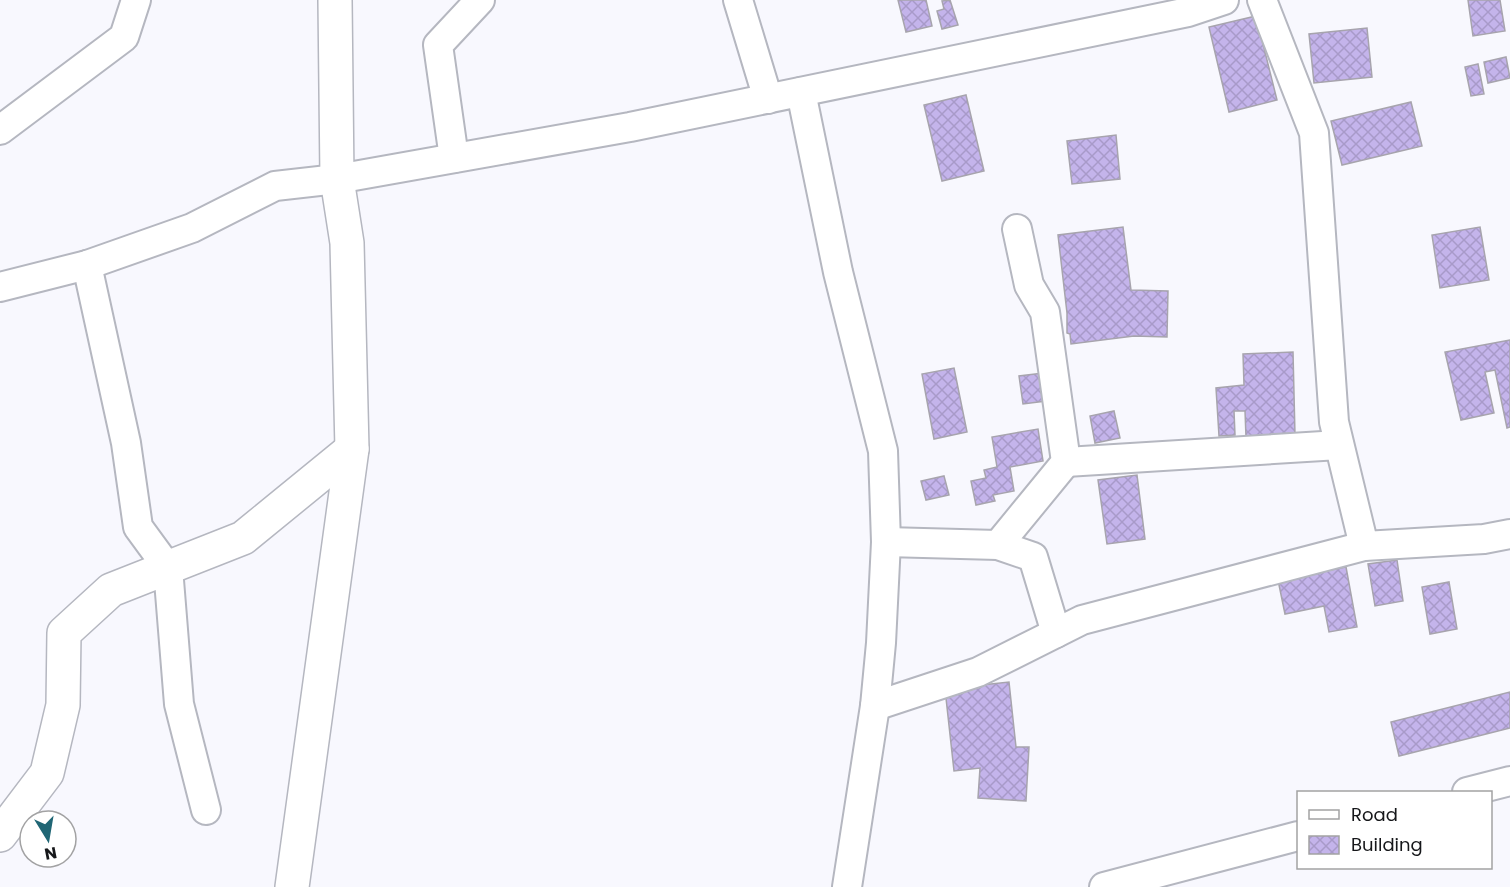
<svg xmlns="http://www.w3.org/2000/svg" width="1510" height="887" font-family="Poppins,sans-serif">
	<defs>
		<pattern id="building-cross-hatch" width="8" height="8" patternUnits="userSpaceOnUse" patternTransform="scale(1.5)"><rect width="8" height="8" fill="#c4b4eb"/><path d="M0 0l8 8M0 8l8-8" fill="none" stroke="#a89ac9"/></pattern>
	</defs>
	<rect width="100%" height="100%" fill="#f8f8fe"/>
	<g fill="url(#building-cross-hatch)" stroke="#a7a4ad" stroke-width="1.5">
		<path d="M898,0H926L932,26L906,32Z"/>
		<path d="M950,0L958,25L942,29L937,11L944,9L942,1Z"/>
		<path d="M1468,0H1500L1505,31L1473,36Z"/>
		<path d="M1256,16L1277,100L1229,112L1209,27Z"/>
		<path d="M1367,28L1372,77L1314,83L1309,34Z"/>
		<path d="M1506,57L1510,78L1488,83L1484,62Z"/>
		<path d="M1478,64L1484,94L1471,96L1465,67Z"/>
		<path d="M966,95L984,171L942,181L924,105Z"/>
		<path d="M1411,102L1422,146L1342,165L1331,121Z"/>
		<path d="M1116,135L1120,179L1072,184L1067,141Z"/>
		<path d="M1123,227L1131,290L1168,291L1167,337L1134,336L1071,344L1070,334L1067,333V313L1058,235Z"/>
		<path d="M1480,227L1489,280L1440,288L1432,235Z"/>
		<path d="M1510,340V427L1507,428L1495,370L1485,372L1494,413L1461,420L1445,352Z"/>
		<path d="M1293,352L1295,435L1246,437L1245,411H1234L1235,435L1219,436L1216,388L1244,385L1243,354Z"/>
		<path d="M954,368L967,432L934,439L922,374Z"/>
		<path d="M1043,373L1046,401L1023,404L1019,376Z"/>
		<path d="M1114,411L1120,438L1095,443L1090,416Z"/>
		<path d="M1038,429L1043,461L1010,467L1014,491L993,495L995,501L976,505L971,481L986,478L984,470L997,467L992,437Z"/>
		<path d="M1137,475L1145,539L1107,544L1098,480Z"/>
		<path d="M944,476L949,495L926,500L921,481Z"/>
		<path d="M1397,560L1403,601L1375,606L1368,564Z"/>
		<path d="M1346,567L1357,627L1329,632L1324,606L1285,614L1278,580Z"/>
		<path d="M1449,582L1457,629L1430,634L1422,587Z"/>
		<path d="M1009,682L1016,747H1029L1026,801L978,798L980,768L954,771L945,689Z"/>
		<path d="M1510,692V728L1399,756L1391,722Z"/>
	</g>
	<g fill="none" stroke-linecap="round" stroke-linejoin="round">
		<defs>
			<g id="minor">
				<path d="M738,0L768,99"/>
				<path d="M1262,0L1314,133L1334,422L1364,546"/>
				<path d="M801,92L838,272L883,451L886,542L881,643L875,706L847,887"/>
				<path d="M0,130L124,37L136,0"/>
				<path d="M454,158L438,45L480,0"/>
				<path d="M87,265L126,443L138,527L168,568L179,704L206,810"/>
				<path d="M0,287L87,265L192,228L275,186L337,179L630,127L1188,12L1224,0"/>
				<path d="M1066,462L1339,445"/>
				<path d="M886,542L998,545L1033,557L1056,633"/>
				<path d="M998,545L1066,462L1045,312L1029,285L1017,229"/>
				<path d="M875,706L978,672L1082,620L1364,546L1484,539L1510,534"/>
				<path d="M1467,792L1510,781"/>
				<path d="M1104,887L1298,836"/>
			</g>
			<g id="tertiary">
				<path d="M0,835L47,773L63,705L64,633L111,590L243,538L352,449"/>
				<path d="M292,887L352,449L347,243L337,179L335,0"/>
			</g>
		</defs>
		<use href="#minor" stroke="#b5b7c0" stroke-width="32"/>
		<use href="#tertiary" stroke="#b5b7c0" stroke-width="36"/>
		<use href="#minor" stroke="#fff" stroke-width="28"/>
		<use href="#tertiary" stroke="#fff" stroke-width="33"/>
	</g>
	<rect x="1297" y="791" width="195" height="78" fill="#ffffff" stroke="#a2a2a3" stroke-width="1.5"/>
	<rect x="1309" y="810" width="30" height="9" fill="#ffffff" stroke="#a2a2a3" stroke-width="1.5"/>
	<text x="1351" y="821" font-size="18" fill="#16171a">Road</text>
	<rect x="1309" y="836" width="30" height="18" fill="url(#building-cross-hatch)" stroke="#a2a2a3" stroke-width="1.5"/>
	<text x="1351" y="851" font-size="18" fill="#16171a">Building</text>
	<g transform="translate(48 839) rotate(169)"><circle r="28" fill="#ffffff" stroke="#a2a2a3" stroke-width="1.5"/>
	<path d="M0-4.5L10 22L0 15L-10 22Z" fill="#206675"/>
	<text y="-9" font-size="16" font-weight="bold" text-anchor="middle" fill="#16171a">N</text>
	</g>
</svg>
